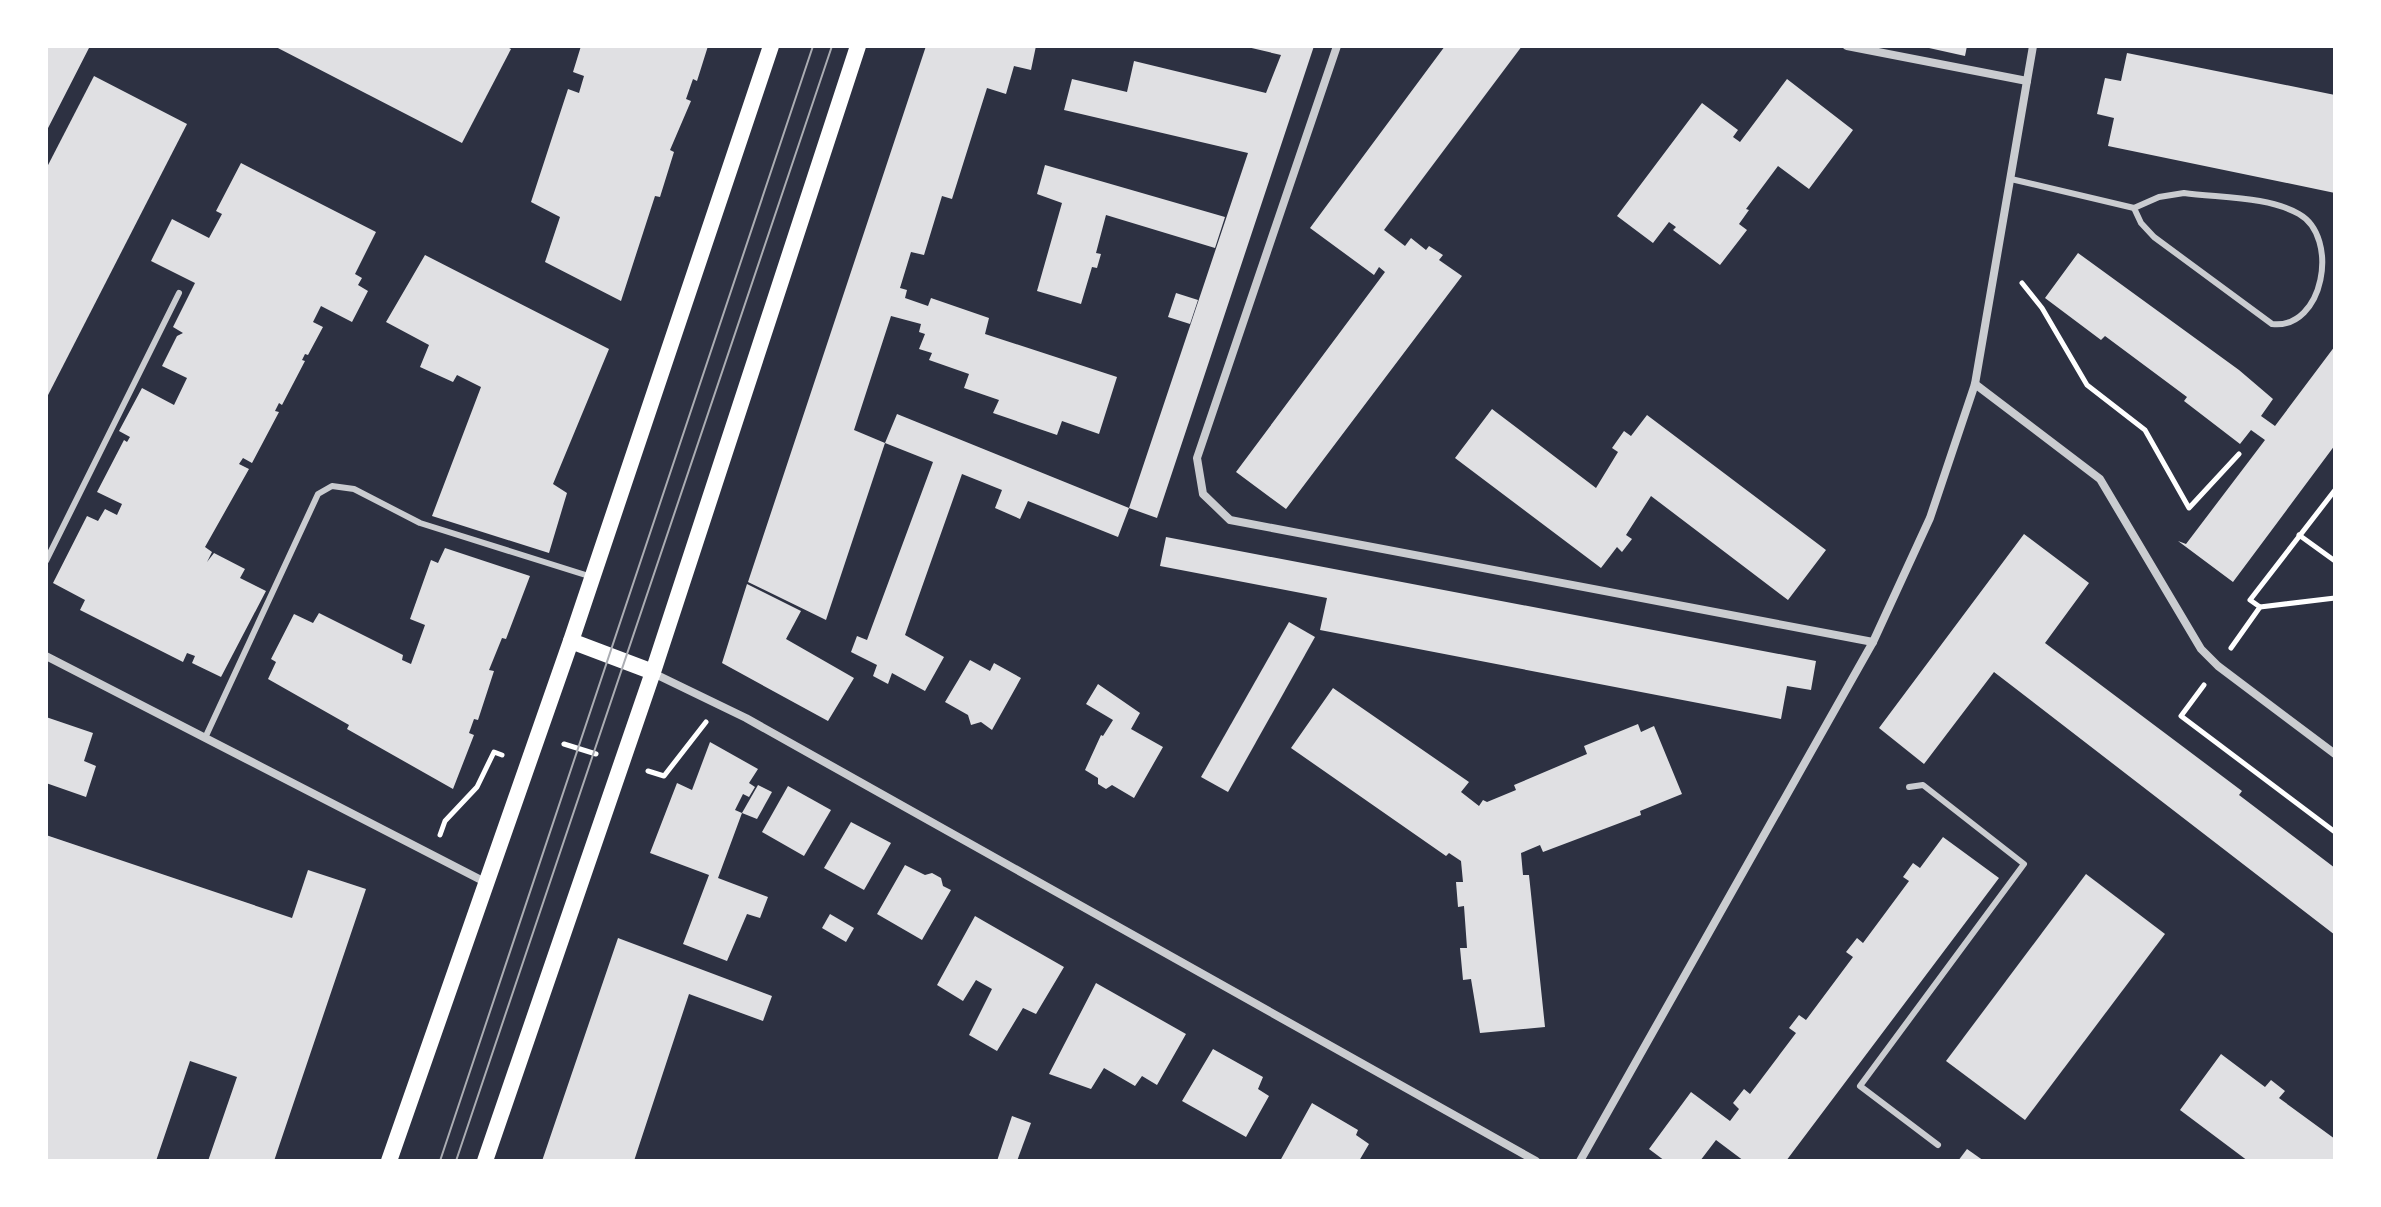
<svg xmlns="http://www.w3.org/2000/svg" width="2381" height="1207" font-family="Jost,sans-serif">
	<rect width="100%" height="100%" fill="#2d3142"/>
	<g fill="#e0e0e3">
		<path d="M46,46H90L46,132L47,75Z"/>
		<path d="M274,46H505L511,49L462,143Z"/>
		<path d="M581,46H708L697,81L693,79L686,99L691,101L670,150L674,152L660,197L655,196L621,301L545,262L560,217L531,202L568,89L579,93L584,76L573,72Z"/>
		<path d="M926,46H1036L1031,70L1014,66L1006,94L987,88L952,199L942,196L924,255L911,252L900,288L907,290L905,298L928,306L931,298L989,318L985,334L1117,377L1099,434L1062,421L1057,435L993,413L999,400L964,388L969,374L929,360L932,353L919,349L925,334L919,332L921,324L891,316L854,430L885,443L897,414L1129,508L1118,537L1028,501L1020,519L995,508L1002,490L962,474L905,635L944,657L925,691L892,673L888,684L873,676L877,665L851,652L857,636L867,640L933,462L885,443L826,620L748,582Z"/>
		<path d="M1243,46H1314L1157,518L1129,508L1248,153L1064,110L1072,79L1127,92L1134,61L1266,93L1281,55Z"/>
		<path d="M1445,46H1522L1384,230L1405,246L1411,238L1426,250L1429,246L1443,255L1439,260L1462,276L1286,509L1236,472L1385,272L1379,267L1374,275L1310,228Z"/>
		<path d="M1920,46H1967L1965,56Z"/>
		<path d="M2127,53L2335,95V193L2108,146L2114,118L2097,114L2105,78L2121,81Z"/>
		<path d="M94,76L187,124L46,399V169Z"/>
		<path d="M1787,79L1853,130L1809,189L1778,166L1746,209L1749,210L1739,224L1747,230L1720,265L1673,230L1676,227L1669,222L1653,243L1617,216L1702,103L1738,130L1733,137L1740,142Z"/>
		<path d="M241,163L376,232L355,274L362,278L358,285L368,291L352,322L321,306L313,322L323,327L308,355L305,354L302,360L305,361L282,405L279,403L275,411L279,412L252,463L243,458L239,464L249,469L205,547L212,552L207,562L214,553L245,569L240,578L266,591L221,677L192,663L195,656L187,653L183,662L80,610L85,600L53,583L87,516L98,521L105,509L117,515L122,504L97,492L124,440L127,442L130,437L119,431L142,388L174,405L187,378L162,366L177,336L183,333L173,327L195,283L151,261L172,219L209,238L222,214L216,211Z"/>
		<path d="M1045,165L1225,217L1215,248L1106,215L1096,253L1101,254L1097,268L1092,267L1081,304L1037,291L1062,203L1037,194Z"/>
		<path d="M2078,253L2239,370L2273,399L2261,416L2275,426L2335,346V445L2233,582L2178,541L2186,544L2265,440L2251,430L2240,444L2184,401L2187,397L2105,336L2101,340L2045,298Z"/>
		<path d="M425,255L609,349L553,484L567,493L549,553L432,516L481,387L457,375L453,382L420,367L429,345L386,322Z"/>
		<path d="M1176,293L1198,300L1190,324L1168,317Z"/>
		<path d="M1492,409L1596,488L1618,452L1612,448L1624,431L1631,436L1647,415L1826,550L1788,600L1651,496L1626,535L1632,539L1622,552L1617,547L1601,568L1455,458Z"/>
		<path d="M2024,534L2089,583L2045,643L2242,791L2239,795L2335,868V935L1994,672L1924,764L1879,728Z"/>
		<path d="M1166,537L1816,661L1811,690L1787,686L1781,719L1320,630L1327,598L1160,566Z"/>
		<path d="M445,548L530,576L506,639L502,638L489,670L494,671L478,720L474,719L469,733L474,735L453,789L347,729L349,725L268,679L276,662L271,659L294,614L313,623L319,613L403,655L402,660L411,664L425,625L410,619L431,560L438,563Z"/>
		<path d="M747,584L801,611L786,639L854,678L828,721L722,663Z"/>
		<path d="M1289,622L1315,637L1228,792L1201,777Z"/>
		<path d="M970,660L990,671L994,663L1021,678L992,730L981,722L971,725L968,715L945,702Z"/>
		<path d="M1098,684L1140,713L1131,729L1163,747L1134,798L1112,785L1106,789L1098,784V778L1085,770L1101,735L1103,736L1113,720L1086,704Z"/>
		<path d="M1333,688L1469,782L1461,792L1479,806L1483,800L1487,802L1516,790L1514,785L1587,754L1584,746L1638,724L1641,732L1654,726L1682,794L1640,811L1641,815L1543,852L1540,845L1521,853L1523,875H1529L1545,1027L1480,1033L1471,979L1463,980L1460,948H1467L1464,906L1458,907L1456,882H1463L1461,861L1449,853L1446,856L1291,748Z"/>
		<path d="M46,717L93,733L84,761L96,766L86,797L46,783Z"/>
		<path d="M710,742L758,769L749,783L755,787L749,797L743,794L735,810L742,813L718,878L768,897L760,918L747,914L727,961L683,944L709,875L650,853L677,783L692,790Z"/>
		<path d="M758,785L772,792L757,819L742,813Z"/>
		<path d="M788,786L831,810L804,856L762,832Z"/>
		<path d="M851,822L891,843L864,890L824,868Z"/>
		<path d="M46,835L292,918L308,870L366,889L274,1161H208L237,1077L190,1061L156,1161H46Z"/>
		<path d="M1943,837L1999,878L1786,1161H1744L1716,1140L1700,1161H1665L1649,1149L1691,1092L1730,1121L1739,1109L1733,1103L1744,1089L1750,1094L1796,1033L1789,1028L1799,1015L1806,1020L1853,957L1846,952L1857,938L1863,943L1909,881L1903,877L1913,863L1920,868Z"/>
		<path d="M905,865L925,875L932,873L941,878L943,886L951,890L922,940L877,914Z"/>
		<path d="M2086,874L2165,934L2025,1120L1946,1061Z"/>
		<path d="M830,914L854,928L846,942L822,928Z"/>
		<path d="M975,916L1064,967L1036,1014L1023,1008L997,1051L969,1035L992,989L976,980L963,1001L937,985Z"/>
		<path d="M618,938L772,996L763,1021L689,994L634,1161H542Z"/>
		<path d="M1096,983L1186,1034L1157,1085L1142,1076L1135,1086L1104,1068L1091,1089L1049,1074Z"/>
		<path d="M1213,1049L1263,1077L1258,1089L1269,1096L1246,1137L1182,1101Z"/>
		<path d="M2221,1054L2265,1087L2271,1080L2285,1091L2279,1098L2335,1139V1161H2248L2180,1110Z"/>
		<path d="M1312,1103L1358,1130L1356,1135L1369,1144L1359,1161H1280Z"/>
		<path d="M1012,1116L1031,1123L1017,1161H997Z"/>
		<path d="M1967,1149L1984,1161H1958Z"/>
	</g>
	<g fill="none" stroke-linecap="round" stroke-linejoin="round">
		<g stroke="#fff" stroke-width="5">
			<path d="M2022,283L2042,308L2087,385L2145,430L2189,508L2239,454"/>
			<path d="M2299,535L2335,561"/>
			<path d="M2260,607L2335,598"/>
			<path d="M2231,648L2260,607L2250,600L2335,490"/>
			<path d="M2204,685L2181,716L2335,832"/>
			<path d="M564,744L596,754"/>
			<path d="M648,771L664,776L706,722"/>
			<path d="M440,835L445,821L477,787L494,752L502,755"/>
		</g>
		<g stroke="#caccd0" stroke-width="6">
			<path d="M2011,179L2134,208"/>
			<path d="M2184,193C2219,198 2268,196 2299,214C2340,237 2324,330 2272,324L2154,237L2141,223L2134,208L2159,197Z"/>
			<path d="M46,561L179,293"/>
			<path d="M205,738L318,494L332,486L354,489L420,523L592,577"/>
			<path d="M1909,787L1923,785L2024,864L1860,1086L1938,1145"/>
		</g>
		<g stroke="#caccd0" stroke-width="8">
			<path d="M1337,46L1197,458L1203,494L1230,520L1873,642"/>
			<path d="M1847,46L2027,81"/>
			<path d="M1975,384L2100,479L2201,649L2218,666L2335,754"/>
			<path d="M46,656L485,882"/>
			<path d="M653,673L746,718L1536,1161"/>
			<path d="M1580,1161L1873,642L1930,518L1975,384L2033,46"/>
		</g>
		<g stroke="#fff" stroke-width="16">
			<path d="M571,641L653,672"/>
			<path d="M389,1161L571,641L771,46"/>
			<path d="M485,1161L653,672L858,46"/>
		</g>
		<g stroke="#abadb3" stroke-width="2">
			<path d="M440,1161L813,46"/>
			<path d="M456,1161L832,46"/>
		</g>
	</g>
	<rect width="2381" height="1207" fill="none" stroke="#ffffff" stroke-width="96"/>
</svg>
